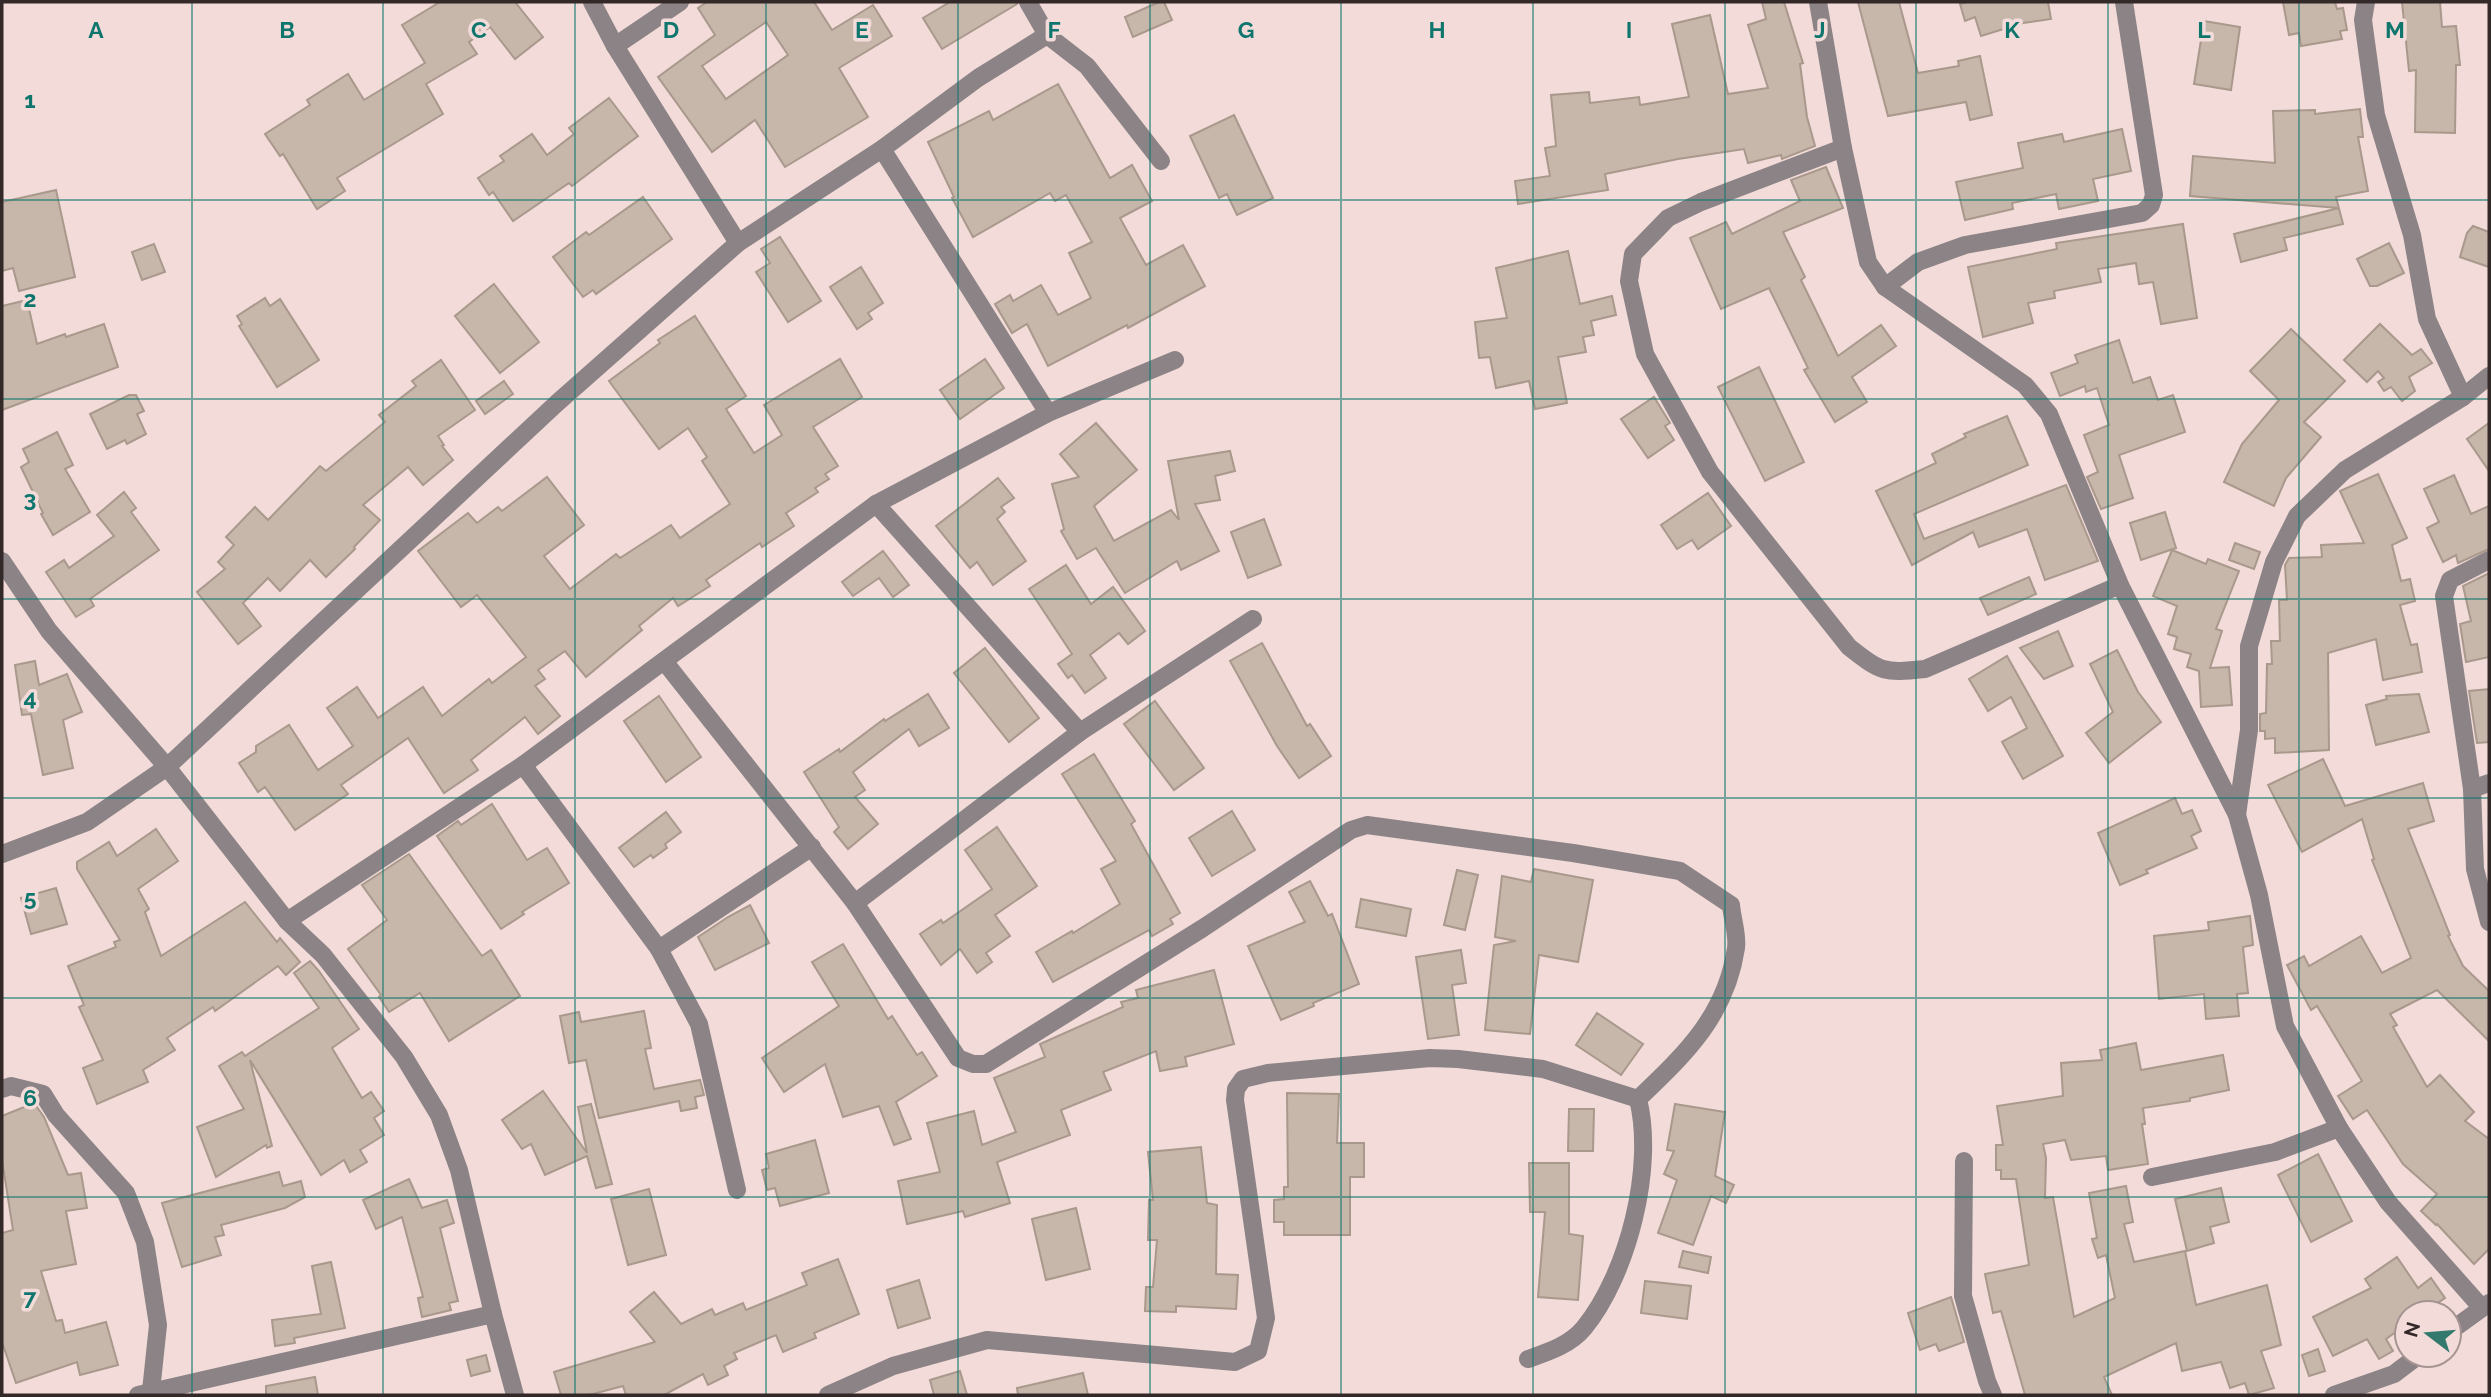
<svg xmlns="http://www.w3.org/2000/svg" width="2491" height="1397" font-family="Raleway,sans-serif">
	<rect width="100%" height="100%" fill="#f2dbd8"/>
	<g fill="#c7b6aa" stroke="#a9988c" stroke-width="2" fill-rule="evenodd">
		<path d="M440,2H515L543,37L515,59L490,27L469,42L477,54L426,84L443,114L337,178L345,191L317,209L283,154L280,156L265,134L310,105L307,100L348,74L364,100L425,63L402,25Z"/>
		<path d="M707,2H814L832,30L873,5L892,36L839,68L868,117L785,167L755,120L712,152L658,77L715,35L698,8ZM766,22L788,55L726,99L702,66Z"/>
		<path d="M950,2H1017V4L942,49L923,18Z"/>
		<path d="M1159,2H1164L1172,20L1133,37L1125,17Z"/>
		<path d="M1762,2H1784L1803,63L1800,64L1807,117L1815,146L1782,159L1781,155L1748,163L1744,149L1678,159L1605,174L1608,190L1518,204L1515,181L1550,176L1545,148L1556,146L1551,95L1589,92L1590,103L1639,97L1640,105L1689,97L1672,24L1710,15L1728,94L1768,88L1748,25L1766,19Z"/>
		<path d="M1858,2H1899L1918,73L1959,66L1958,61L1980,56L1992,115L1970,120L1966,102L1888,116Z"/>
		<path d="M1969,2H2048L2051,19L2023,23L1981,36L1975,17L1965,21L1960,4Z"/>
		<path d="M2283,2H2335L2337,9L2343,8L2347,30L2340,31L2342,39L2301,46L2299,33L2289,35Z"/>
		<path d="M2402,2H2440L2442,27L2456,26L2460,65H2456L2455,133L2415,132L2416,70L2409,71Z"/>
		<path d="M2204,21L2240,27L2231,90L2194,84Z"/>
		<path d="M1058,84L1110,178L1132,165L1152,201L1120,218L1146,265L1183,245L1205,286L1128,328L1127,325L1048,366L1027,324L1012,333L995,304L1010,295L1013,301L1041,285L1058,315L1091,298L1069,253L1092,242L1066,195L1055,201L1050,193L973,237L952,198L954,197L928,142L989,111L993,120Z"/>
		<path d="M609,98L638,136L572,186L569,183L513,221L493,192L489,195L478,178L504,161L500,156L532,134L547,155L574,134L569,128Z"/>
		<path d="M2360,109L2363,137H2358L2368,191L2336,197L2343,224L2284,238L2287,250L2241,262L2234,234L2339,208L2190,196L2193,156L2275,163L2273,111L2315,110V114Z"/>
		<path d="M1234,115L1273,198L1237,215L1227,194L1219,198L1190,136Z"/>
		<path d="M2122,129L2131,171L2093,179L2098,201L2059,209L2056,194L2012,203L2013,209L1965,220L1956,182L2023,168L2018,143L2062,134L2064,142Z"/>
		<path d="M1826,167L1843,208L1783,232L1805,277L1801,280L1838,356L1881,325L1896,346L1852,377L1867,402L1835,422L1804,370L1808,368L1769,288L1721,309L1690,238L1726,222L1732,234L1800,201L1791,180Z"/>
		<path d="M56,190L75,277L19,291L13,268L2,271V202Z"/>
		<path d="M643,197L672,239L596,294L593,290L583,297L553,257L586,232L589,235Z"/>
		<path d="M2183,224L2197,318L2161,324L2153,282L2139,284L2136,263L2098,269L2101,282L2054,291L2055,298L2028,303L2033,323L1983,337L1968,267L2057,249L2056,243Z"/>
		<path d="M2473,226L2489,232V267L2460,257L2467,233Z"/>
		<path d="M780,237L821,301L788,322L756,272L770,263L761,249Z"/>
		<path d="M2389,243L2404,273L2377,286H2370L2357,259Z"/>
		<path d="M154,244L165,272L142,280L132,252Z"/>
		<path d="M1568,251L1580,304L1612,296L1616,315L1591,321L1594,335L1583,337L1586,352L1558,357L1567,403L1535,409L1529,381L1496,388L1490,357L1479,358L1475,322L1507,318L1496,268Z"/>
		<path d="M861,267L883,303L868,313L872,319L857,329L830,287Z"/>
		<path d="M494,284L539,342L500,373L455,316Z"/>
		<path d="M265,298L270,306L280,299L319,360L277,387L239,326L242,324L237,316Z"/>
		<path d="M27,300L37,344L65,334L66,337L104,324L118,367L2,410V306Z"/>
		<path d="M695,316L746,396L726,409L754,453L782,435L764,405L840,359L862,397L813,427L838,466L825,474L829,479L815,488L818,492L786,513L794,526L762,547L760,543L706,580L710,586L678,606L673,598L639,626L642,630L586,677L565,651L538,670L545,679L535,686L560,716L538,734L525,717L471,760L478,770L444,793L408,738L341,785L348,794L295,830L265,787L258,792L239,763L256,752V746L289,725L318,770L353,746L327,708L357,687L378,718L423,687L442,716L489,679L492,683L526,657L477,595L461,607L418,551L468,513L477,523L498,507L502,511L547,477L584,525L544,556L570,589L616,554L620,558L671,525L680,538L730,504L702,461L707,457L688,428L659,449L609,381L660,343L658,340Z"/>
		<path d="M2380,324L2412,355L2421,349L2432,363L2409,377L2415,391L2402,401L2391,387L2384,391L2378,382L2384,378L2378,371L2367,382L2344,360Z"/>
		<path d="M2291,329L2345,381L2304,422L2321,437L2286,478L2274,506L2224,482L2242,444L2279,400L2250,371Z"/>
		<path d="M2119,340L2133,383L2150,377L2158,400L2173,395L2185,432L2119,455L2133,498L2101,509L2087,477L2098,472L2084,435L2109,425L2097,388L2086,392L2085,386L2060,396L2051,373L2078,363L2075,355Z"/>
		<path d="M985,359L1004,388L960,419L940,390Z"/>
		<path d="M441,360L475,410L438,436L444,445L442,446L453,460L423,485L408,467L363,505L380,520L354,547L355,549L326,577L310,560L280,591L268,578L243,603L261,626L238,644L197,592L225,569L218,562L234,545L226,537L255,507L268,520L320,466L326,471L385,422L379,415L416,386L412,381Z"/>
		<path d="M1759,367L1804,462L1765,481L1718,387Z"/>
		<path d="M504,381L513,394L485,414L476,401Z"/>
		<path d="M129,395H136L144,411L137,414L146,434L127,444L125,440L107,449L90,414Z"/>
		<path d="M1654,397L1670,423L1665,426L1674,440L1648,458L1621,419Z"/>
		<path d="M2007,416L2028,465L1914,514L1924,539L2066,485L2098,561L2045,580L2027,529L1979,547L1973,532L1912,565L1876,491L1936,463L1932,454L1966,437L1964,434Z"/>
		<path d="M1096,423L1137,470L1094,506L1114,541L1171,510L1179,520L1168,461L1230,451L1235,471L1215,476L1220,500L1195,504L1219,551L1181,570L1177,561L1125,593L1096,548L1077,559L1061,531L1064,529L1052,484L1079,477L1060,454Z"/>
		<path d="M2489,423V471L2467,439Z"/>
		<path d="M57,432L73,465L65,469L90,512L53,535L41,514L43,513L21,467L29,462L23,449Z"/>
		<path d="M2378,474L2407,538L2392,545L2401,581L2410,579L2415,601L2400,605L2411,645L2417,644L2422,672L2383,680L2376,639L2328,653L2329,750L2275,753V738L2265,739V731H2260V714L2266,713L2267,664H2272L2271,641H2280L2279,600H2287L2285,565L2289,558L2322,557L2321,545L2364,543L2340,491Z"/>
		<path d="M2454,475L2471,514L2489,506V549L2458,563L2456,555L2443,562L2427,528L2439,522L2424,489Z"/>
		<path d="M998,478L1014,498L1001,507L1005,512L997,519L1026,561L993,585L977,562L970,568L936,526Z"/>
		<path d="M124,492L136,508L131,512L159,550L90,599L94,606L76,617L46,572L64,560L69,568L114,536L97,515Z"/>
		<path d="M1708,493L1731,526L1698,549L1692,540L1677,549L1661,525Z"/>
		<path d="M2165,512L2176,548L2141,560L2130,523Z"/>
		<path d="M1264,519L1281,565L1248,578L1231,532Z"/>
		<path d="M2235,543L2260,552L2254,569L2229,560Z"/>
		<path d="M2172,550L2206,564L2208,559L2239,571L2216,629L2222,631L2210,668L2229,667L2232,705L2201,707L2199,671L2187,667L2191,654L2174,649L2177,637L2168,634L2177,606L2153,596Z"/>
		<path d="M883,551L909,585L893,597L879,578L853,596L842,582Z"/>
		<path d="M1066,565L1091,604L1113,587L1145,631L1128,644L1119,633L1090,655L1106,678L1085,693L1072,675L1068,678L1058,664L1072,654L1029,589Z"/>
		<path d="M2489,573V657L2466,662L2460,624L2471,621L2463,586Z"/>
		<path d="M2029,577L2036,594L1988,615L1980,598Z"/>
		<path d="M2058,631L2073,666L2044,679L2020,648Z"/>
		<path d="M1262,643L1307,726L1310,724L1331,756L1299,778L1277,746L1230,661Z"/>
		<path d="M985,648L1039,718L1009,742L954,673Z"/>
		<path d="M2117,650L2138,692L2161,722L2109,763L2086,733L2113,712L2090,664Z"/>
		<path d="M2007,656L2063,756L2023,779L2002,742L2027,728L2011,697L1988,711L1969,679Z"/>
		<path d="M35,661L39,685L67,674L82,712L63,720L73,768L43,775L31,714L22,715L15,665Z"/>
		<path d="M2489,689V742L2477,743L2469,691Z"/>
		<path d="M928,694L949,728L919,746L909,729L853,772L865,790L855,797L878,824L848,849L834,832L839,827L804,772L839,749L840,752L884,719L885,721Z"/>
		<path d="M2419,694L2429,732L2376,745L2366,705L2387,699L2386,696Z"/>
		<path d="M659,696L701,757L666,782L624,721Z"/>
		<path d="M1155,701L1204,768L1174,790L1124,724Z"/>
		<path d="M1094,754L1135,821L1131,824L1180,913L1170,919L1173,924L1152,936L1149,930L1053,982L1036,952L1072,931L1073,933L1120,904L1101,869L1116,861L1062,774Z"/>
		<path d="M2323,759L2345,806L2423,783L2434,821L2408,829L2450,935L2448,936L2463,966L2489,991V1041L2437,990L2390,1014L2397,1025L2393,1027L2427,1087L2440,1075L2474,1112L2465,1121L2489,1139V1249L2474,1264L2437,1224L2436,1225L2421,1211L2437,1194L2403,1164L2367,1110L2353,1119L2338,1096L2362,1081L2317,1006L2311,1010L2287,965L2304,956L2309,966L2361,936L2382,973L2411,958L2372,860L2374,859L2362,819L2302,852L2268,785Z"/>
		<path d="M2175,798L2182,814L2192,810L2201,831L2191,836L2197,848L2146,870L2148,873L2120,885L2098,833Z"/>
		<path d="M492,804L527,860L547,848L569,883L522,912L524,914L501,929L437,836L458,821L461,825Z"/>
		<path d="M1232,811L1255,850L1212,876L1189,838Z"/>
		<path d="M666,812L681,832L665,844L667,848L653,858L651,855L634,867L619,848Z"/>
		<path d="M997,827L1037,886L995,915L1010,936L986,953L992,962L977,973L960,949L941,965L920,934L941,920L943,923L992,889L965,850Z"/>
		<path d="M156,829L178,861L138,889L149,909L145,912L161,956L245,902L277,942L280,938L300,962L286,975L278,966L215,1011L213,1007L167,1038L175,1050L143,1070L148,1082L97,1104L83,1068L103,1060L79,1007L84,1005L68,966L116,947L114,942L120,940L77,869V862L109,842L117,856Z"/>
		<path d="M409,854L482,956L491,950L520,996L449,1041L420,993L389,1012L379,997L381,995L348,949L387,920L362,885Z"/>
		<path d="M1534,869L1593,880L1578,962L1539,955L1530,1034L1485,1030L1494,945L1516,941L1495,937L1502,876L1531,882Z"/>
		<path d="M1457,870L1478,875L1465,930L1444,925Z"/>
		<path d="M1310,881L1328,916L1332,914L1359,984L1313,1003L1314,1006L1281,1020L1248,946L1305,922L1289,892Z"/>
		<path d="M56,888L67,924L31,934L21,898Z"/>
		<path d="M1361,899L1411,909L1406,936L1356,927Z"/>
		<path d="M750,905L769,943L715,970L698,937L728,917Z"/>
		<path d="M2250,916L2253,945L2243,947L2248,993L2237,994L2239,1016L2206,1019L2204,994L2159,999L2154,936L2209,930L2208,922Z"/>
		<path d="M843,944L888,1019L892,1016L917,1055L922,1052L937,1076L896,1102L911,1139L894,1145L879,1106L843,1117L825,1064L784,1092L762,1058L839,1006L812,962Z"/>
		<path d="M1461,950L1466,983L1452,985L1459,1035L1428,1039L1416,957Z"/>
		<path d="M310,961L319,971L359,1029L332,1048L362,1098L371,1092L384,1111L374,1118L384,1135L360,1150L367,1162L350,1172L344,1160L321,1175L250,1060L272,1146L267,1148L266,1145L216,1177L197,1127L244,1109L219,1066L242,1052L245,1056L319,1008L294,973Z"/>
		<path d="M1214,970L1234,1044L1185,1057L1187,1066L1160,1071L1156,1051L1103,1072L1111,1090L1061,1110L1070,1135L997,1162L1010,1203L965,1217L963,1211L907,1224L898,1181L940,1172L927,1123L974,1111L982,1145L1016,1132L994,1078L1045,1057L1040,1044L1123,1007L1121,1002L1138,998L1136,990Z"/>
		<path d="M644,1011L651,1048L645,1049L654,1089L700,1080L704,1095L695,1097L697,1108L681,1111L679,1101L599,1118L586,1060L569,1063L560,1016L579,1012L581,1022Z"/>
		<path d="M1597,1013L1643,1044L1621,1075L1576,1045Z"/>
		<path d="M2136,1043L2141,1070L2223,1055L2229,1090L2190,1098V1101L2143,1108L2145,1124H2142L2148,1164L2108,1170L2106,1156L2071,1160L2065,1140L2043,1144L2046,1158L2045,1198L2053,1197L2074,1317L2115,1298L2106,1255L2098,1258L2092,1239L2097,1238L2089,1193L2126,1186L2133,1222L2124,1224L2134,1262L2185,1251L2196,1305L2267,1285L2281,1345L2261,1351L2274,1388L2249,1395L2245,1383L2230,1388L2221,1362L2182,1371L2176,1343L2104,1377L2112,1395H2025L2001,1311L1993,1313L1985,1274L2029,1265L2016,1179H2001V1170H1996V1145H2003L1997,1106L2063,1096L2061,1063L2102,1060L2100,1050Z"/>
		<path d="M543,1091L587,1153L578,1107L591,1104L612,1184L596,1188L587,1156L545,1175L531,1144L522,1149L502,1120Z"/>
		<path d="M1287,1093L1339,1094L1337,1143H1364V1177H1350V1235H1284V1222H1274V1200L1284,1199V1187H1288Z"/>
		<path d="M34,1103L44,1117L68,1175L81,1173L87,1208L66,1211L76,1264L41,1271L56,1321L62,1320L65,1333L106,1322L118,1365L80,1375L77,1362L16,1383L2,1342V1233L13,1230L2,1160V1116Z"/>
		<path d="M1675,1104L1725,1112L1715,1176L1734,1185L1726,1203L1711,1196L1693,1245L1658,1233L1677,1180L1664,1174L1674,1151L1667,1150Z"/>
		<path d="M1569,1109H1594L1593,1151H1568Z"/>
		<path d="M815,1140L829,1193L780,1206L775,1188L767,1190L762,1170L769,1168L766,1154Z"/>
		<path d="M1201,1147L1207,1203L1217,1205L1216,1274L1238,1275L1236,1309L1176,1306V1312L1145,1311L1146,1287H1153L1157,1240H1148L1149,1200H1153L1148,1152Z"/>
		<path d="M2318,1154L2352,1221L2311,1242L2278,1175Z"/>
		<path d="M1529,1163H1569V1234L1583,1236L1578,1300L1538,1297L1545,1212H1530Z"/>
		<path d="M279,1172L283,1186L301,1181L305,1197L285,1208L221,1225L224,1235L215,1237L221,1255L182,1267L162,1203Z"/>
		<path d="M409,1179L422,1208L447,1200L454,1223L440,1228L458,1301L449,1303L451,1310L422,1317L418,1298L423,1297L402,1217L376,1229L363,1200Z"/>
		<path d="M2221,1188L2229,1222L2210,1227L2214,1243L2187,1251L2175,1199Z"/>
		<path d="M649,1189L666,1255L628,1265L611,1199Z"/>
		<path d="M1076,1208L1090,1269L1046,1280L1032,1219Z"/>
		<path d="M1683,1251L1711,1257L1708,1273L1679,1267Z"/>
		<path d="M2397,1257L2418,1288L2431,1278L2445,1298L2423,1313H2407V1324L2386,1339L2393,1351L2379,1359L2367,1339L2333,1356L2313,1317L2371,1288L2365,1279Z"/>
		<path d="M838,1259L859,1314L814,1333L816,1338L783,1352L776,1335L734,1353L737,1359L724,1366L728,1375L708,1385L703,1374L664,1395H626L623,1386L589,1395H561L554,1372L655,1342L630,1312L654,1292L681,1324L712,1309L715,1315L743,1303L746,1310L807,1285L802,1273Z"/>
		<path d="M331,1262L345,1328L294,1338L295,1343L275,1346L272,1320L321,1314L312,1266Z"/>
		<path d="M919,1280L930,1318L898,1328L887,1290Z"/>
		<path d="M1645,1281L1691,1286L1687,1319L1641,1313Z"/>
		<path d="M1951,1297L1964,1342L1939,1351L1936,1344L1920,1350L1908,1313Z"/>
		<path d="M2318,1349L2325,1371L2309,1376L2302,1355Z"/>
		<path d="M486,1355L490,1371L471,1376L467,1360Z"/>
		<path d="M960,1371L967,1395H934L930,1380Z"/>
		<path d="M1083,1373L1088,1395H1018L1017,1388Z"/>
		<path d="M315,1377L318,1395H266V1386Z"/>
	</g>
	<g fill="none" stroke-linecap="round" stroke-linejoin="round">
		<g stroke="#8c8386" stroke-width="18">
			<path d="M592,2L615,46L738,243"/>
			<path d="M1028,2L1047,35L1087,66L1161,161"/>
			<path d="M1818,2L1843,148L1868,262L1885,287L2025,385L2049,414L2120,585L2237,815L2259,895L2285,1026L2339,1128L2388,1202L2482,1308"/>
			<path d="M2366,2L2363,20L2376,115L2412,235L2427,319L2463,397"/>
			<path d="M615,46L680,2"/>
			<path d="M1843,148L1701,202L1668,218L1633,254L1629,281L1645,354L1710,472L1849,647C1882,673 1884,673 1925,669L2120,585"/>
			<path d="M882,149L1048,413"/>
			<path d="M1885,287L1918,262L1965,245L2142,213L2151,205L2154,195L2124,2"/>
			<path d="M876,504L1080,732"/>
			<path d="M2489,560L2450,580L2444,596L2472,789L2475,869L2489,922"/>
			<path d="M2,561L49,631L167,767L287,921L323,955L404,1057L439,1115L459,1170L493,1314L515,1395"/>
			<path d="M664,661L855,903L958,1058L973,1064H986L1203,928L1351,830L1367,825L1573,853L1680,871L1731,905C1732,918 1738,935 1736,948C1726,1016 1685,1054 1638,1099"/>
			<path d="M523,765L659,949L699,1024L737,1190"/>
			<path d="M2472,789L2489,783"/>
			<path d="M2237,815L2249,730V646L2274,562L2297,516L2345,470L2463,397L2489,376"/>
			<path d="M2,854L87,822L167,767L557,403L738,243L882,149L978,78L1047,35"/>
			<path d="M855,903L1080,732L1253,619"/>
			<path d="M287,921L523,765L876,504L1048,413L1175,360"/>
			<path d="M659,949L812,847"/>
			<path d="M2,1089L11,1086L43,1094L56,1115L126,1193L145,1242L158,1325L151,1391"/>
			<path d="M1964,1161L1963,1296L1987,1381L1993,1395"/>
			<path d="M2152,1177L2275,1152L2339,1128"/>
			<path d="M2449,1332L2489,1303"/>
			<path d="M1528,1359C1548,1352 1570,1345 1584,1328C1628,1274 1655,1167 1638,1099"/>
			<path d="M138,1395L493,1314"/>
			<path d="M828,1395L893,1366L987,1340L1235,1362L1258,1351L1266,1318L1235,1100L1236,1089L1243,1079L1268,1073L1430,1058L1458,1059L1543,1069L1638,1099"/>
			<path d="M2334,1395L2394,1374L2419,1355"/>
		</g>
	</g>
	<path fill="none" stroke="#0f766e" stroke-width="2" stroke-opacity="0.55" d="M192,2V1395M383,2V1395M575,2V1395M766,2V1395M958,2V1395M1150,2V1395M1341,2V1395M1533,2V1395M1725,2V1395M1916,2V1395M2108,2V1395M2299,2V1395M2,200H2489M2,399H2489M2,599H2489M2,798H2489M2,998H2489M2,1197H2489"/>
	<g font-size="23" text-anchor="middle" font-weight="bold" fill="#0f766e" stroke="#f2dbd8" stroke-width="7" stroke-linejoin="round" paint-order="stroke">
		<text x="96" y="38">A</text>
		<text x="287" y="38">B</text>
		<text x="479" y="38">C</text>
		<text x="671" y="38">D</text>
		<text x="862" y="38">E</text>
		<text x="1054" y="38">F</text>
		<text x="1246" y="38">G</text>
		<text x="1437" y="38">H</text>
		<text x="1629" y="38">I</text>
		<text x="1820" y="38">J</text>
		<text x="2012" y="38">K</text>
		<text x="2204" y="38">L</text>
		<text x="2395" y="38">M</text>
		<text x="30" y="108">1</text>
		<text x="30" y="307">2</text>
		<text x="30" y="507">3</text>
		<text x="30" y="706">4</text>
		<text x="30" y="906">5</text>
		<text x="30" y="1106">6</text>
		<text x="30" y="1305">7</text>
	</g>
	<rect width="2491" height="1397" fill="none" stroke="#322928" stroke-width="7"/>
	<g transform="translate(2428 1334) rotate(286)"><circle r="33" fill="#f2dbd8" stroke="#a59492" stroke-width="2"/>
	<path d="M0-5L12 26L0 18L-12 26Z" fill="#34796e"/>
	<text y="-10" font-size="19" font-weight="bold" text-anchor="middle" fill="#322928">N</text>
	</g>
</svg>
